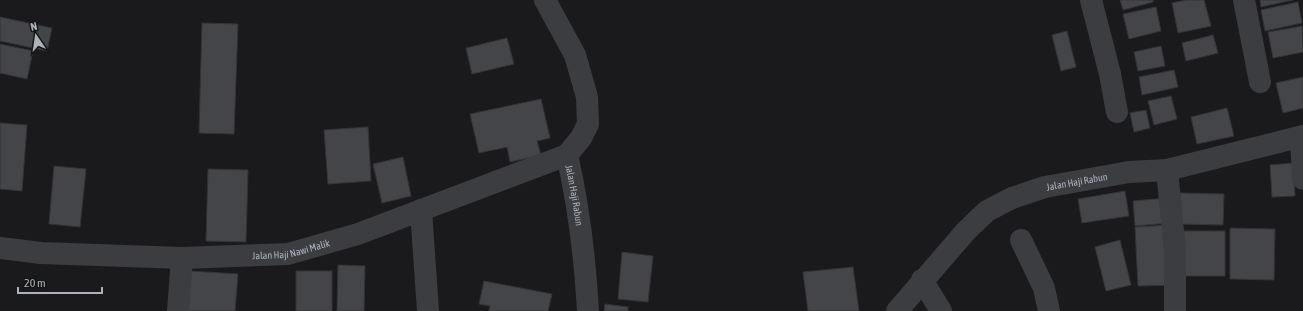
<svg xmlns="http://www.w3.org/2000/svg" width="1303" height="311" font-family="'Asap Condensed',sans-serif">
	<rect width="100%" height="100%" fill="#1a1a1c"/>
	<g fill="#444549" stroke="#343438">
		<path d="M1120,0H1153V2L1123,10Z"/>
		<path d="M1186,0H1204L1211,26L1178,33L1172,3Z"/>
		<path d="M1260,0H1293L1261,7Z"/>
		<path d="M1298,2L1302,23L1265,31L1261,10Z"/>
		<path d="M1156,7L1161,31L1129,39L1123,14Z"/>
		<path d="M0,17L52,28L47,51L0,41Z"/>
		<path d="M202,23L238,24L234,134L199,133Z"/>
		<path d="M1302,26L1303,52L1273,58L1268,32Z"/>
		<path d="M1067,31L1076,67L1061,71L1052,35Z"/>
		<path d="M1213,35L1218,53L1186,61L1182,43Z"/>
		<path d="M507,38L514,64L472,74L466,48Z"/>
		<path d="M0,44L33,51L27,79L0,73Z"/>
		<path d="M1161,46L1165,66L1138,71L1134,52Z"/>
		<path d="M1174,70L1178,87L1142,95L1139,77Z"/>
		<path d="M1303,77V108L1283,113L1276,83Z"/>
		<path d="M1171,96L1177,119L1154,125L1148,101Z"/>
		<path d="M541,99L550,138L537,141L541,155L510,162L507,147L479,153L470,114Z"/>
		<path d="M1227,108L1234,136L1197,144L1191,117Z"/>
		<path d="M1146,110L1150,128L1134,132L1130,113Z"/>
		<path d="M0,123L27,125L22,191L0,189Z"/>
		<path d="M368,127L371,181L328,184L324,130Z"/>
		<path d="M403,157L411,196L382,203L373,164Z"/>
		<path d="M1293,163L1295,196L1272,197L1270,165Z"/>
		<path d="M54,166L86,169L80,227L49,224Z"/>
		<path d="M208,169L248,170L246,242L206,241Z"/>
		<path d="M1125,191L1129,216L1082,223L1078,199Z"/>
		<path d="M1180,193L1224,194L1223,225L1179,224Z"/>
		<path d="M1167,198L1169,223L1135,226L1133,201Z"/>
		<path d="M1170,225L1173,285L1138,286L1135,227Z"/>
		<path d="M1230,228L1275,229L1274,280L1230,279Z"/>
		<rect x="1183" y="231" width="42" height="45"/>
		<path d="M1120,240L1131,285L1106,291L1095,247Z"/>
		<path d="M622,252L653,256L648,302L618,299Z"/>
		<path d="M338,265L365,266L364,311H337Z"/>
		<path d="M853,267L859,311H808L803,272Z"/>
		<path d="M190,271L238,274L235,311H188Z"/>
		<rect x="296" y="271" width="36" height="40"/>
		<path d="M484,281L552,294L548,311H489L490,306L479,304Z"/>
		<path d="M605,304L628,307V311H604Z"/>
	</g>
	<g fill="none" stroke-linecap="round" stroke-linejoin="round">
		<g stroke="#3b3d41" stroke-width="22">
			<path id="s1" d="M545,0L575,55L587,97L588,124L581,138L567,155C579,207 585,258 588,311"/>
			<path d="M1091,0L1110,74L1117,112"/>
			<path d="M1244,0L1260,82"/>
			<path d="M1301,137L1303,179"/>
			<path d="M1167,170L1175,251V311"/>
			<path d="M421,210L428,311"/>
			<path d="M1021,240L1044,288L1049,311"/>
			<path id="s2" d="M0,248L41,253L182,258L288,254L358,234L567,155"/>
			<path d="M922,280L941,311"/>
			<path d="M178,311L182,258"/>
			<path id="s3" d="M897,311L966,231L987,211L1012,198L1045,187L1129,172L1167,170L1303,136"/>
		</g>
	</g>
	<g text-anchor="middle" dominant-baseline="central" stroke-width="3" stroke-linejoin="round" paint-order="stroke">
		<g font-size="10" fill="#acb3bc" stroke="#151517">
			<text stroke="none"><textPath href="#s3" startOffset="230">Jalan Haji Rabun</textPath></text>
			<text stroke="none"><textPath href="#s1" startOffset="212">Jalan Haji Rabun</textPath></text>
			<text stroke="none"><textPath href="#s2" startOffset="292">Jalan Haji Nawi Malik</textPath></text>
		</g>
	</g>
	<g transform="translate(36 36) rotate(347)" stroke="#151517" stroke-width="3" paint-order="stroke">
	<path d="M0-3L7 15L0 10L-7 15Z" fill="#acb3bc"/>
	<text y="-6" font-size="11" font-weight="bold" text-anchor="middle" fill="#acb3bc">N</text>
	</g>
	<path d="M18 287v6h84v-6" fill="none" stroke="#acb3bc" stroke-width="2"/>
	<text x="24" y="287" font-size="12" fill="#acb3bc" stroke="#151517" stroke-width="3" paint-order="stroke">20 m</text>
</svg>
